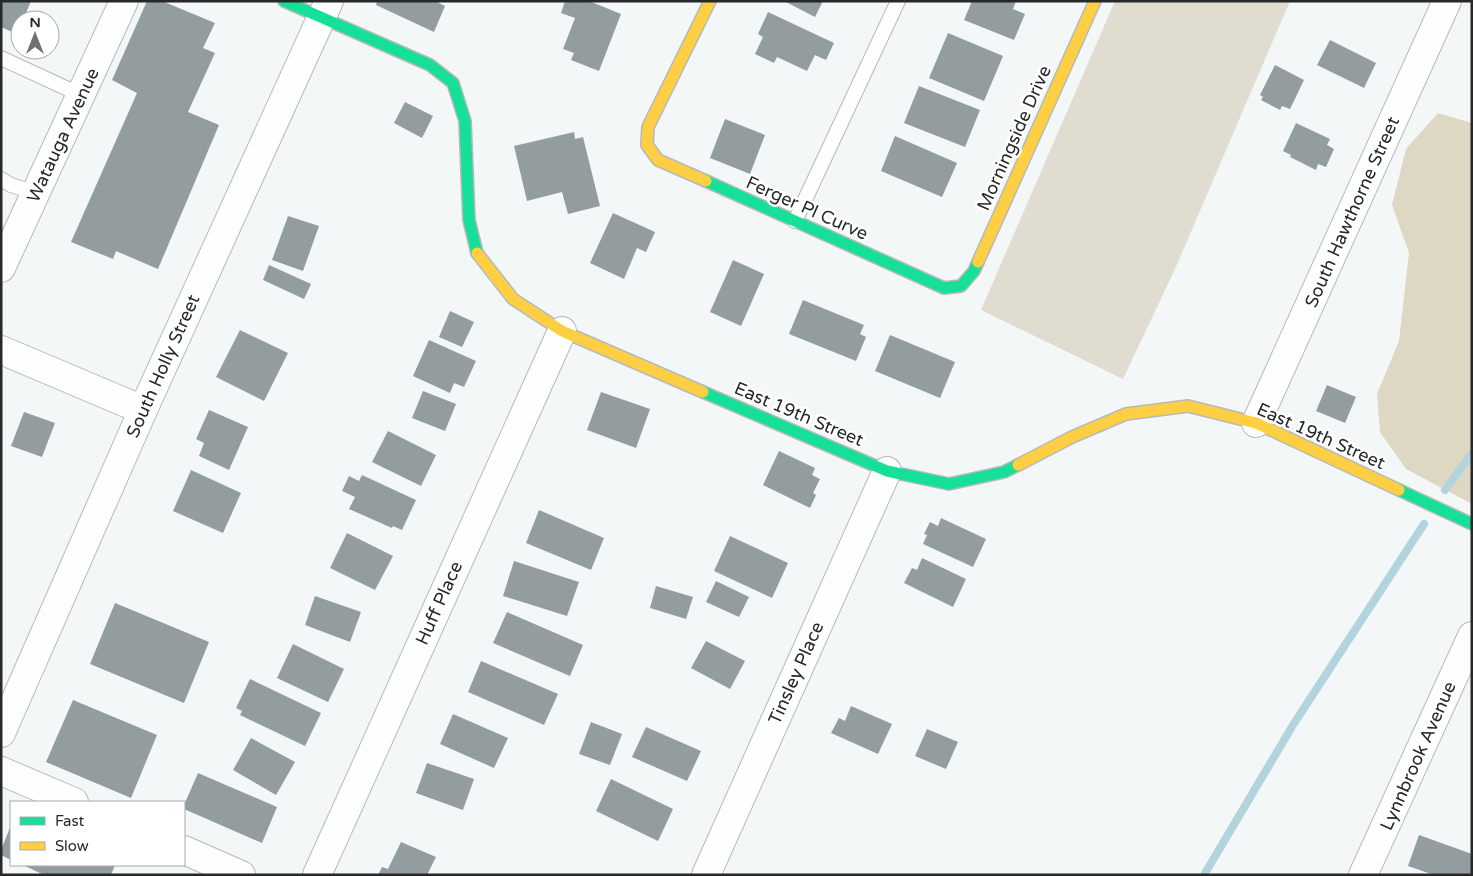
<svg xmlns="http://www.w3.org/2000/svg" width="1473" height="876" font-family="'Varela Round',sans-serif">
	<rect width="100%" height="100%" fill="#f3f7f8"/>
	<path fill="#e0dccf" d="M1115,1H1290L1175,269L1123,379L981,310Z"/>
	<path fill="#ded7c4" d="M1438,113L1472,123V504L1406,469L1380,432L1377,394L1399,341L1409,253L1392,205L1406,149Z"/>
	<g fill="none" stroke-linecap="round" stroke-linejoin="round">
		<g stroke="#b3d4dd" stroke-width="8">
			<path d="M1445,490L1472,453"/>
			<path d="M1204,875L1293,725L1424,524"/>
		</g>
	</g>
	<g fill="#939d9f">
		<path d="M1,1H31L23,20H20V27L17,34L1,27Z"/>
		<path d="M147,1H162L215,23L203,48L215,53L188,112L219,125L158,269L116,251L113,259L71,242L137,93L112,80Z"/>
		<path d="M377,1H435L445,6L434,32L376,5Z"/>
		<path d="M565,1H589L621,14L599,71L571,60L574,53L563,49L575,18L561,13Z"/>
		<path d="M784,1H823L815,17Z"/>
		<path d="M972,1H1016L1013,9L1025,14L1014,40L964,20Z"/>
		<path d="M768,12L834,43L826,60L815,55L807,71L777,57L774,63L755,54L763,37L758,34Z"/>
		<path d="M948,33L1003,56L984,101L929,78Z"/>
		<path d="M1330,40L1376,63L1364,88L1317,65Z"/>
		<path d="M1275,65L1304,80L1290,109L1282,106L1280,110L1261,100L1263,97L1260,95Z"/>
		<path d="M919,86L980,110L965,147L904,123Z"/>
		<path d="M405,102L433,116L422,138L394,123Z"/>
		<path d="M725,119L765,135L750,174L710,158Z"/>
		<path d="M1296,123L1330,139L1327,145L1334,149L1326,167L1318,164L1316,170L1290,157L1291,155L1283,151Z"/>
		<path d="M574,132L575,139L583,137L600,206L568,214L562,192L527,201L514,146Z"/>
		<path d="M895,136L957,163L942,197L881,171Z"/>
		<path d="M613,213L655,232L646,252L637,248L624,279L590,263Z"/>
		<path d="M288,216L319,226L303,271L272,260Z"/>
		<path d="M733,260L764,274L741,326L710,312Z"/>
		<path d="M269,265L311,284L304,299L263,280Z"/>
		<path d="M803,300L864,325L860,334L866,337L856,361L789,334Z"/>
		<path d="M450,311L474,322L462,347L439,337Z"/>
		<path d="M240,330L288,353L264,401L216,377Z"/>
		<path d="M890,335L955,362L940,398L875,371Z"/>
		<path d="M429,340L476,361L464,387L454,383L450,393L413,376Z"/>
		<path d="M1327,385L1356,397L1345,423L1316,411Z"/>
		<path d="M423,391L456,404L445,431L412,418Z"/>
		<path d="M601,392L650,409L636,448L587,430Z"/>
		<path d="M209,410L248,427L229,470L199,456L204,443L196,439Z"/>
		<path d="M24,412L55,423L42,457L11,446Z"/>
		<path d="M388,431L436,455L421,486L372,462Z"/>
		<path d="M779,451L815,468L812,475L820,479L813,493L816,495L810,508L763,485Z"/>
		<path d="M191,470L241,493L223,533L173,511Z"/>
		<path d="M362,475L416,500L402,530L393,526L392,528L349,509L355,497L342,491L349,476L359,481Z"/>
		<path d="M539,510L604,538L591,570L526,543Z"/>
		<path d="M941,518L986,539L973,567L923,544L927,535L924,534L930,522L938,526Z"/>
		<path d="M347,533L393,556L375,590L330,568Z"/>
		<path d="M730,536L788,563L772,598L714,571Z"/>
		<path d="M922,558L966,579L953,607L904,583L912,568L917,570Z"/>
		<path d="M514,561L579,582L567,616L503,596Z"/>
		<path d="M716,581L749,597L739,617L706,602Z"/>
		<path d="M656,586L693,597L686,619L650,608Z"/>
		<path d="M315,596L361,612L350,642L305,625Z"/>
		<path d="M115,603L209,642L184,703L90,664Z"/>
		<path d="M507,612L583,645L570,676L493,643Z"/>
		<path d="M706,641L745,661L730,689L691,668Z"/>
		<path d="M293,644L344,669L328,702L277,678Z"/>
		<path d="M481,661L558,694L544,725L468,692Z"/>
		<path d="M250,679L321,713L305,746L240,715L242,711L236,708Z"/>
		<path d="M73,700L157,735L131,798L46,762Z"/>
		<path d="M851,706L892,724L878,754L831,733L839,718L845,721Z"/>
		<path d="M453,714L508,738L494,768L440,744Z"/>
		<path d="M591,722L622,734L610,765L579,754Z"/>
		<path d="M646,727L701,751L687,781L632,757Z"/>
		<path d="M927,729L958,742L946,769L915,756Z"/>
		<path d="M251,738L295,762L276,795L233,770Z"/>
		<path d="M427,763L474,779L463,810L416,793Z"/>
		<path d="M198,773L277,807L262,843L184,809V805Z"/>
		<path d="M611,779L673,809L658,841L596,811Z"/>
		<path d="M11,825V860L1,855V850Z"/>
		<path d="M1419,835L1472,854V870L1470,875H1434L1408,866Z"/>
		<path d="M401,842L436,857L427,875H378L382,867L388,869Z"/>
		<path d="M23,865H115L111,875H44Z"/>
	</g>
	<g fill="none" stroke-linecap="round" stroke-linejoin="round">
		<defs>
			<g id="lane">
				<path d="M1,58L81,95"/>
				<path d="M1,179L11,185L36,193"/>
				<path d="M795,221L898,1"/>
			</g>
			<g id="street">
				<path d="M1,268L124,1"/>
				<path d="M1,350L143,410"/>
				<path d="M1256,423L1447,1"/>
				<path d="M1,733L143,410L329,1"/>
				<path d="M1,771L74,802"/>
				<path d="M184,850L241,875"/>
				<path d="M317,875L562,331"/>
				<path d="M706,875L887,471"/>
				<path d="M1363,875L1472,636"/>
			</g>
			<g id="fast">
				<path d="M284,1L430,65L453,83L465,121L469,220L477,253"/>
				<path d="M706,181L944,288L961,286L974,271L978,262"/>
				<path d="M703,392L887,471L949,484L1004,472L1018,465"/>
				<path d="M1399,490L1472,524"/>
			</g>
			<g id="slow">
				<path d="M706,181L658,160L647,145L648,127L710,1"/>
				<path d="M477,253L513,299L562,331L703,392"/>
				<path d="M978,262L1095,1"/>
				<path d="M1018,465L1072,437L1126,414L1188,406L1256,423L1399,490"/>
			</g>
		</defs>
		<use href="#lane" stroke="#b6b9ba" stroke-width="16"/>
		<use href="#street" stroke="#b6b9ba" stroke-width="30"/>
		<use href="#fast" stroke="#b6b9ba" stroke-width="14"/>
		<use href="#slow" stroke="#b6b9ba" stroke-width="14"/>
		<use href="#lane" stroke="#fdfefe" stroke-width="14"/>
		<use href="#street" stroke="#fdfefe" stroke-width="28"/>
		<use href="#fast" stroke="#16e098" stroke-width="11"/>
		<use href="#slow" stroke="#ffcf43" stroke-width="11"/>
	</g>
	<g text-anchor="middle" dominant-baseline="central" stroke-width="5" stroke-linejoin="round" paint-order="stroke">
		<g font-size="18" fill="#272929" stroke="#fff">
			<text transform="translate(63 135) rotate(-65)">Watauga Avenue</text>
			<text transform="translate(1014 138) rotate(-66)">Morningside Drive</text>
			<text transform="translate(807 208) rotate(24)">Ferger Pl Curve</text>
			<text transform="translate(1352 212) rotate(-66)">South Hawthorne Street</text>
			<text transform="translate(163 366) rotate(-66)">South Holly Street</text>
			<text transform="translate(799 414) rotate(23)">East 19th Street</text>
			<text transform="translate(1321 436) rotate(24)">East 19th Street</text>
			<text transform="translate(439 603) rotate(-66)">Huff Place</text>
			<text transform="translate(796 673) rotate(-66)">Tinsley Place</text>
			<text transform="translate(1418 756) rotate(-66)">Lynnbrook Avenue</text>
		</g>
	</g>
	<rect width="1473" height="876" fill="none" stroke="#272929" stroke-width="5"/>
	<rect x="10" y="801" width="175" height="65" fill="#ffffff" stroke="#a9a9a9"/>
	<rect x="20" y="817" width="25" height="8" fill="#16e098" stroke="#a9a9a9"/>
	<text x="55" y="826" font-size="15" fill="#272929">Fast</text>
	<rect x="20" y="842" width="25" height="8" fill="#ffcf43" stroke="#a9a9a9"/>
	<text x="55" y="851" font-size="15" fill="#272929">Slow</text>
	<g transform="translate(35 35)"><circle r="24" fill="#ffffff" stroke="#a9a9a9"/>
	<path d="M0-4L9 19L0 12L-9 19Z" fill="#6e7171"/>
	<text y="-8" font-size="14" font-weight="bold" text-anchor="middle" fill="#272929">N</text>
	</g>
</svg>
